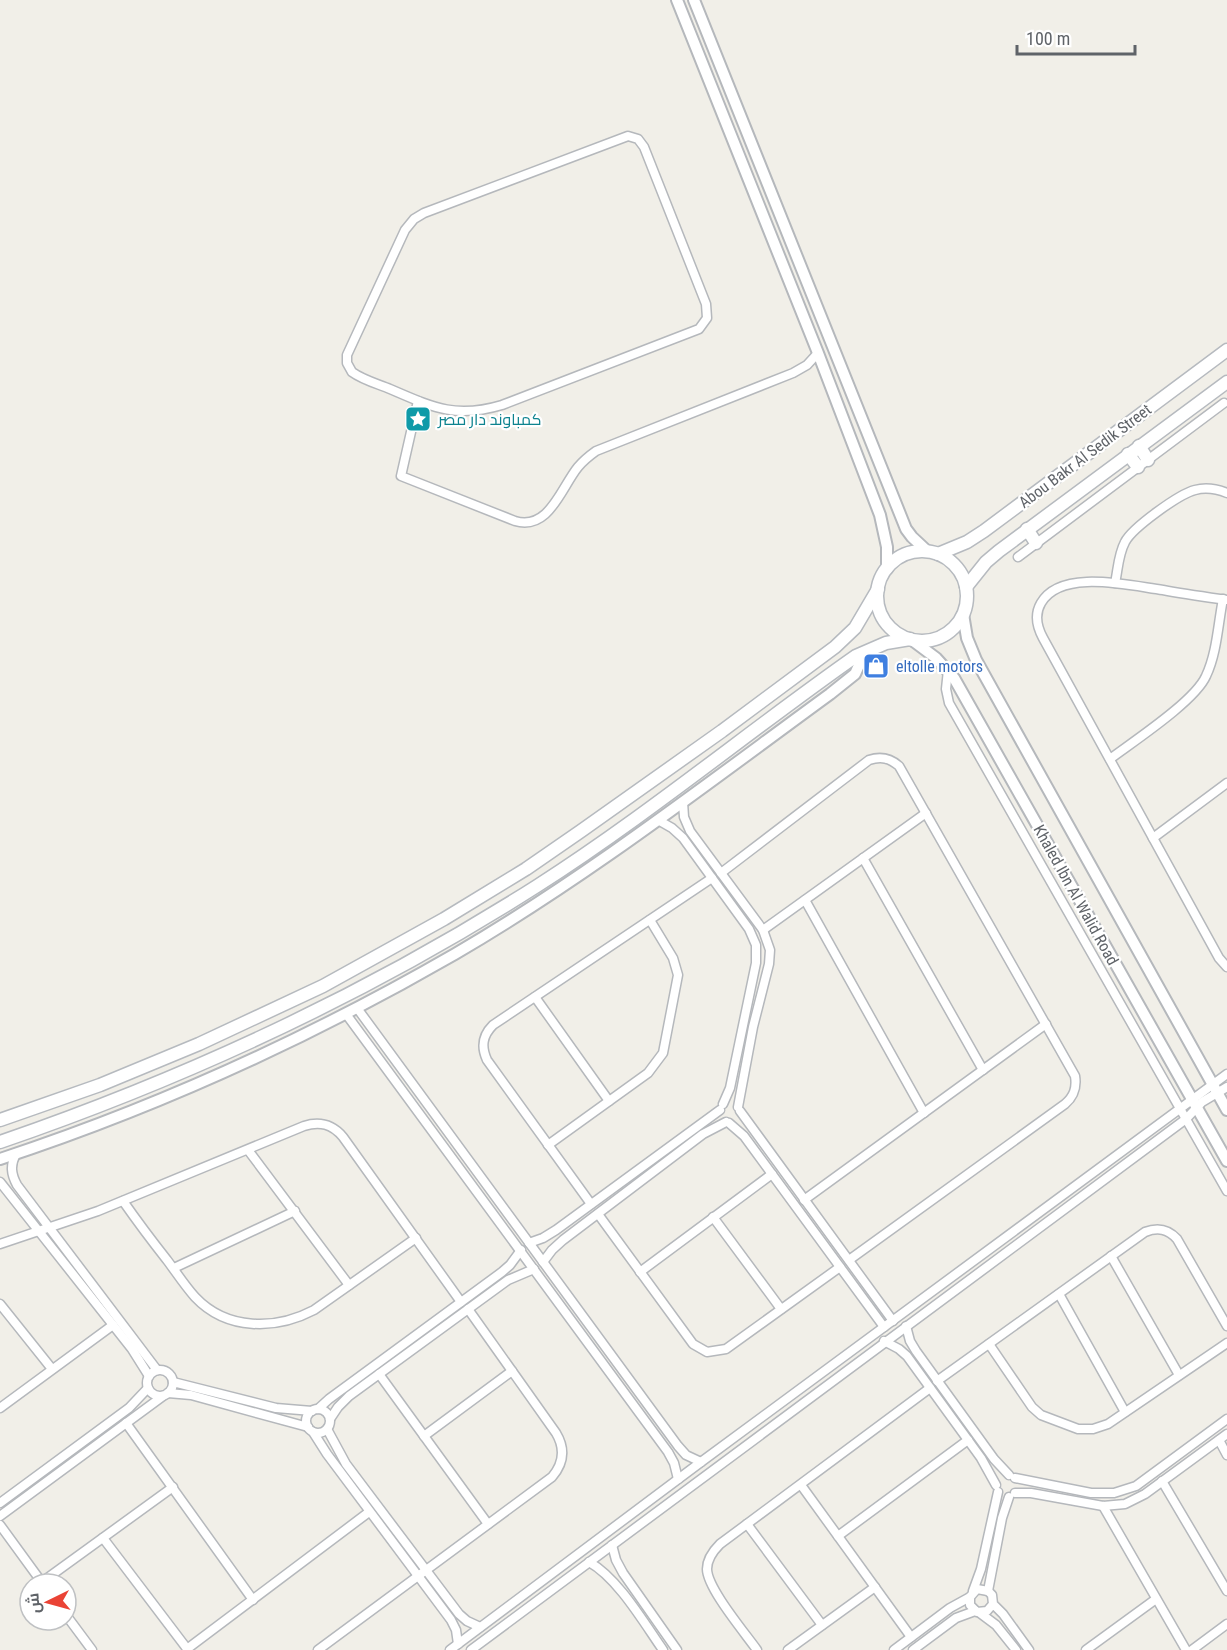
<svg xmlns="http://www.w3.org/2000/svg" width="1227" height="1650" font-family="'Roboto Condensed',Cairo,sans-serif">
	<rect width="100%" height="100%" fill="#f1efe8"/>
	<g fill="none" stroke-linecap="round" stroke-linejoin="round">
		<defs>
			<g id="minor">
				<path d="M628,136L638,139L644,147L706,304L707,318L699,329L502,405C455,419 432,407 390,389C378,384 363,380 352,372L347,363V355L405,230L414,219L424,213Z"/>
				<path d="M418,401L401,476L515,521C549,531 561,488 578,467C583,461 589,456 596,451L793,373L807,365L818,353"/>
				<path d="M1018,557L1224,403"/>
				<path d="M1115,583C1118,570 1118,555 1125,542C1132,528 1179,494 1195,490C1206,487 1217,489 1227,493"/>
				<path d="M1227,600C1206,597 1184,594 1163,590C1131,586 1061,568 1041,603C1034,615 1037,627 1043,638L1219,958L1227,967"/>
				<path d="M948,670L946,689L949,703L1227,1191"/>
				<path d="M1110,759C1134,741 1195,701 1206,676C1217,653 1218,624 1223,599"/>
				<path d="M683,802L684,817L690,831L763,930L770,950L769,964L753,1027L738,1107"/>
				<path d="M658,820L672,828L683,838L749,929L756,945V963L730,1088L723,1104"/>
				<path d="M1153,838L1227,783"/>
				<path d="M863,858L983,1070"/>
				<path d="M721,873L869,760C881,756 890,758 899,766L1075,1076C1077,1088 1074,1096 1065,1104L849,1260"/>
				<path d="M805,900L924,1113"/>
				<path d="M763,930L926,813"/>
				<path d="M535,997L609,1101"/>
				<path d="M357,1008L678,1446L686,1455L701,1462"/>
				<path d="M346,1014L668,1452L674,1463L678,1479"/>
				<path d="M740,1111L893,1321"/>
				<path d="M729,1123L744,1136L884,1327"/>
				<path d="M548,1145L648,1073L663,1053L678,975L673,958L650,920"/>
				<path d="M248,1150L349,1285"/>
				<path d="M16,1154C10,1165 11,1174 17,1185L157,1370"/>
				<path d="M0,1182L132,1349L149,1376"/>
				<path d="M804,1200L1046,1024"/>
				<path d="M123,1201C137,1221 152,1241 167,1260C176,1272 185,1286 195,1297C227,1331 276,1330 314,1310L416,1238"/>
				<path d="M591,1204L487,1060C481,1047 482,1036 493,1025L712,878"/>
				<path d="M598,1214L693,1344L707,1352L726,1349L840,1267"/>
				<path d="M713,1217L781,1309"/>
				<path d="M529,1243L543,1238L556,1230L720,1110"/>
				<path d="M0,1244L98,1211L304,1126C320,1121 332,1124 343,1137L461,1302"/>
				<path d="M1111,1256L1179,1375"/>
				<path d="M543,1262L552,1250L563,1240L703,1134L726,1122"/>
				<path d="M174,1268L295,1211"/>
				<path d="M640,1272L772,1174"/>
				<path d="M1059,1294L1125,1412"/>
				<path d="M0,1304L52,1369"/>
				<path d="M906,1326L910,1341L916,1351L994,1459L1009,1475"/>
				<path d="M884,1341L899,1349L907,1356L981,1458L996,1485"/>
				<path d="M989,1344L1032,1407L1041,1415L1078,1429H1093L1108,1424L1227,1343"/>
				<circle cx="160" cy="1383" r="13"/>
				<path d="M379,1374L488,1524"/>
				<path d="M937,1381L1145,1232C1158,1227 1168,1229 1177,1239L1227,1326"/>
				<path d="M173,1382L276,1408L312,1411"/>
				<path d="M168,1393L191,1395L308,1427"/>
				<path d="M0,1408L113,1325"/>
				<path d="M318,1409L329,1399L502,1272L510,1265L521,1250"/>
				<circle cx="318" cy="1421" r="12"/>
				<path d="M330,1419L338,1407L349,1396L508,1280L534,1269"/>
				<path d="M126,1423L253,1600"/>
				<path d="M327,1429L346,1464L459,1614L467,1621L480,1627"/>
				<path d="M313,1432L327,1454L451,1620L456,1630L458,1644"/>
				<path d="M424,1436L512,1371"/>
				<path d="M1219,1440L1227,1455"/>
				<path d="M1015,1478L1091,1493H1114L1136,1486L1227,1419"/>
				<path d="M1162,1481L1227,1591"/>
				<path d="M801,1485L911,1637"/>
				<path d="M1015,1493H1031L1103,1506L1125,1504L1145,1494L1227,1434"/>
				<path d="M0,1503L129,1408L148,1388"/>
				<path d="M1103,1506L1186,1650"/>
				<path d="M0,1516L163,1396"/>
				<path d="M747,1524L822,1625"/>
				<path d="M0,1525L43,1584"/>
				<path d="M838,1536L968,1440"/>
				<path d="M103,1538L188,1650"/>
				<path d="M612,1545L616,1560L623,1573L677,1650"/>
				<path d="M589,1562C618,1578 644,1623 663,1650"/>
				<path d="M42,1582L173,1487"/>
				<path d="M973,1591L981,1569L998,1492"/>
				<path d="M988,1591L1002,1518L1009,1497"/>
				<path d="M993,1604L987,1611L977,1612L970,1605V1597L977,1589L988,1591L992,1595L993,1604L1003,1614L1029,1650"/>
				<path d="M980,1613L996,1625L1016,1650"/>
				<path d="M66,1615L92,1650"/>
				<path d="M187,1649L369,1512"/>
				<path d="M318,1650L552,1477C564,1463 565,1448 556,1433L468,1309"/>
				<path d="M450,1650L701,1462L1227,1074"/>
				<path d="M471,1650L1186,1119L1202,1102L1227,1087"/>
				<path d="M757,1650C745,1633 707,1588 707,1569C707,1559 713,1551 720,1544L930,1388"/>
				<path d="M788,1650L875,1587"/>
				<path d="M894,1650L950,1608L970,1597"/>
				<path d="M913,1650L956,1618L975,1611"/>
				<path d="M1086,1650L1156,1599"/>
				<path d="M1192,1650L1227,1624"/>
			</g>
			<g id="tertiary">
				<path d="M677,0L818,353L880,515L887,547V569"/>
				<path d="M694,0L906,529L912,537L927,551"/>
				<path d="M963,614L967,638L976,660L1227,1110"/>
				<path d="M912,640L936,658L954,678L1227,1161"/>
				<path d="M0,1159C158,1107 311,1037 455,954C587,877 708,783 830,694L855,674L865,652"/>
			</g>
			<g id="secondary">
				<path d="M1139,446L1148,460"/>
				<path d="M1128,454L1138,467"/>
				<path d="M1027,529L1036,543"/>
				<circle cx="922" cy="596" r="45"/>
				<path d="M938,554L967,542L984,531L1227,350"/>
				<path d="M966,587L986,562L999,551L1227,382"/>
				<path d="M0,1120L100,1085L199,1044L323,986L444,919L526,869L581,831L722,731L835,647L855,628L878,589"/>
				<path d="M0,1142C189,1077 369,993 537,886C648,815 749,731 856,656L886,643L910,639"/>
			</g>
		</defs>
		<use href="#minor" stroke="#b5b8bc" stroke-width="11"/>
		<use href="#tertiary" stroke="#b5b8bc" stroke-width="14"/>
		<use href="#secondary" stroke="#b6babf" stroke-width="15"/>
		<use href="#minor" stroke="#fff" stroke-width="8"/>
		<use href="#tertiary" stroke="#fff" stroke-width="10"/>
		<use href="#secondary" stroke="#fff" stroke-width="12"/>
	</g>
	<defs>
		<symbol id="sight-square" viewBox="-11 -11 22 22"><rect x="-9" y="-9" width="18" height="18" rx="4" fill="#0f9aa8" stroke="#fff"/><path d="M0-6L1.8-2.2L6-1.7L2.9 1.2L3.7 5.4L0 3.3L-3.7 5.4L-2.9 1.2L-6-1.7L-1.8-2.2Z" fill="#fff"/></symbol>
		<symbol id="shop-square" viewBox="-11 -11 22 22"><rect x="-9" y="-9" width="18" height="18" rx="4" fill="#3f7fe0" stroke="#fff"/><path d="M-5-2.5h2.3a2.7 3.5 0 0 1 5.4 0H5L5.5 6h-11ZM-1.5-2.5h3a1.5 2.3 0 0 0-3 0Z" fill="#fff"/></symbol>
	</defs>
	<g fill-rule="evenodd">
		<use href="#sight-square" x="403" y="404" width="30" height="30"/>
		<use href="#shop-square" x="861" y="651" width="30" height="30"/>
	</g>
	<g text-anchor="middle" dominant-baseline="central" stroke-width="4.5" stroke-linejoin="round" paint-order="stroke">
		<g font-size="16" fill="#0d838f" stroke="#fff" text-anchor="start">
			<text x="438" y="419">كمباوند دار مصر</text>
		</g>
		<g font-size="16" fill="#5f6368" stroke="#fff">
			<text transform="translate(1085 456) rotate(-37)">Abou Bakr Al Sedik Street</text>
			<text transform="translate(1076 895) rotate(61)">Khaled Ibn Al Walid Road</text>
		</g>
		<g font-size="16" fill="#366cbe" stroke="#fff" text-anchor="start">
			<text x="896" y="666">eltolle motors</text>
		</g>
	</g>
	<g transform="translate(48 1602) rotate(265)"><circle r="28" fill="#ffffff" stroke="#bfc1c3" stroke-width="1.5"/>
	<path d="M0-4.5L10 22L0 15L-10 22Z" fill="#ea4335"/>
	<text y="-9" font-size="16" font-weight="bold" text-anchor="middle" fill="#5f6368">ش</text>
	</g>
	<path d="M1017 45v9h118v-9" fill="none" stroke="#5f6368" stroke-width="3"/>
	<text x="1026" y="45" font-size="18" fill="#5f6368" stroke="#ffffff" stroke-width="4.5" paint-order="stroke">100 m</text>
</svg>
